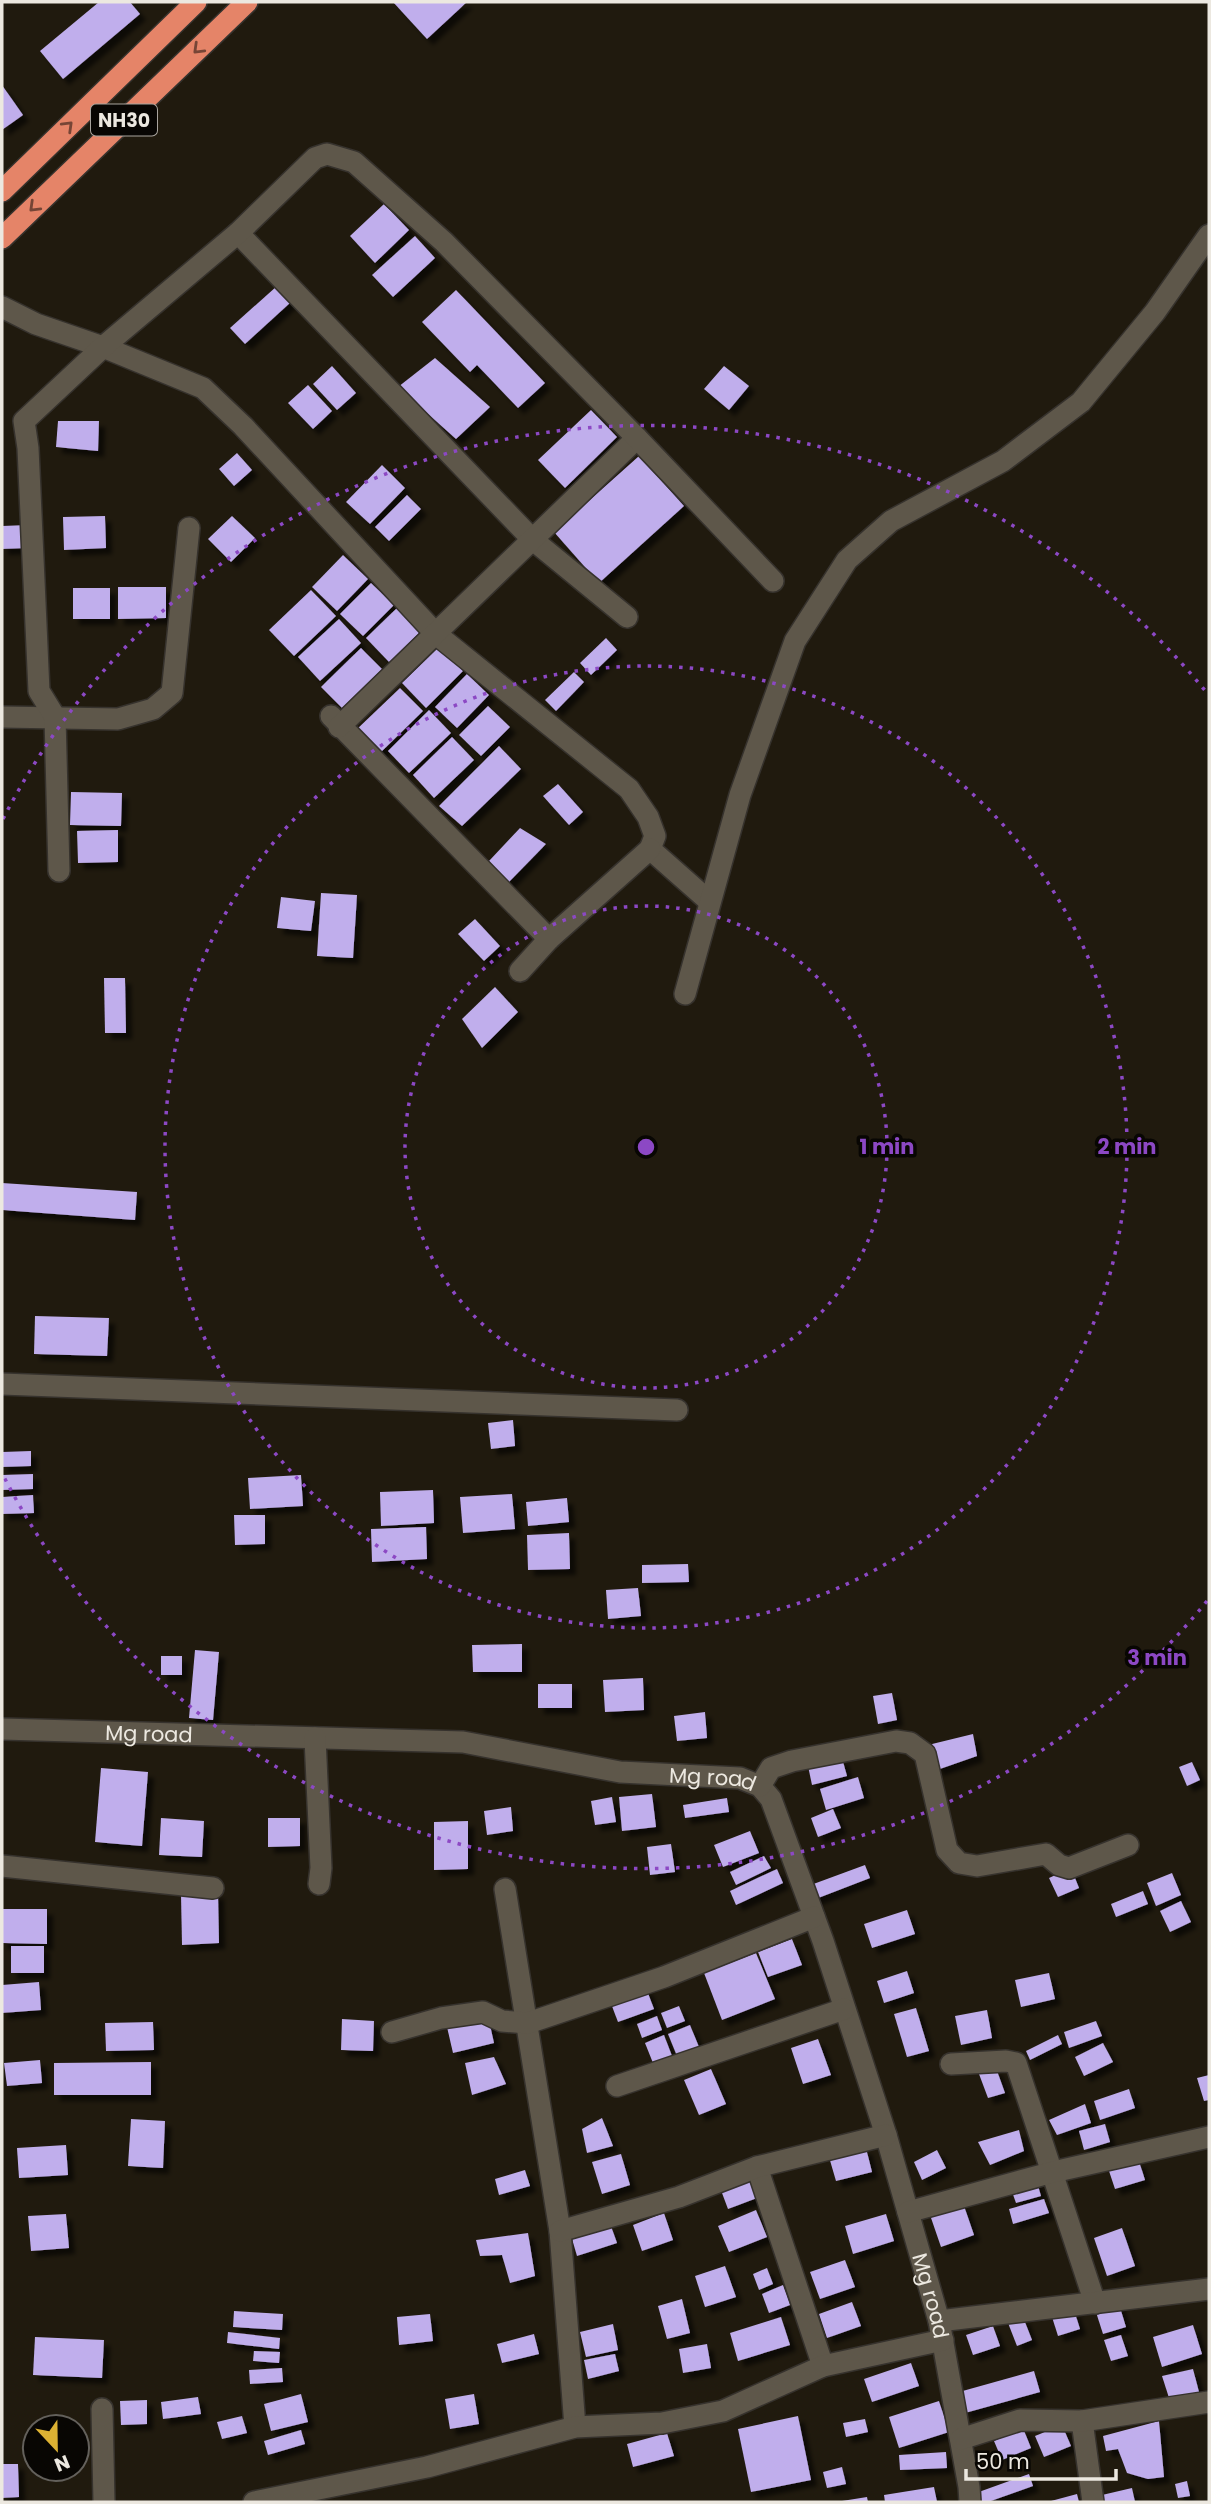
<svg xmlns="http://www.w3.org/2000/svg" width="1211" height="2504" font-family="Poppins,sans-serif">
	<defs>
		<filter id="shadow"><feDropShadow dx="6" dy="6" stdDeviation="2" flood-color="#0009"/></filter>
	</defs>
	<rect width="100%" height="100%" fill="#201a0e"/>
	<g fill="#c0aeec" filter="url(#shadow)">
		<path d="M99,2H130L140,14L63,79L40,51Z"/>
		<path d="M393,2H467L427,39Z"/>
		<path d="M2,85L23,115L2,130Z"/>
		<path d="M384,204L409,230L375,263L350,236Z"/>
		<path d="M415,236L435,258L393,297L372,275Z"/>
		<path d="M277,286L291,302L245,344L230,328Z"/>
		<path d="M456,290L545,383L518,408L477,365L470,372L422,322Z"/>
		<path d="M435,358L490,407L456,439L398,387Z"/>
		<path d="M332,366L356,393L337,410L313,384Z"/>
		<path d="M724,366L749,386L729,410L704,389Z"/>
		<path d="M308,385L332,411L313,429L288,403Z"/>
		<path d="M591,410L617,437L565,488L538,460Z"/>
		<path d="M58,421H99L98,451L56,447Z"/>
		<path d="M237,453L252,470L234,486L219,469Z"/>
		<path d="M639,456L684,506L599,583L554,532Z"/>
		<path d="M382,465L405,488L370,524L346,502Z"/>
		<path d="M407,495L421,509L389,541L375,527Z"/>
		<path d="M105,516L106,548L64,550L63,517Z"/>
		<path d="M232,516L255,538L231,562L208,539Z"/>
		<path d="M27,525V548L2,549V526Z"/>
		<path d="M343,555L368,579L337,611L312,587Z"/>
		<path d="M371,583L394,605L363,636L340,614Z"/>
		<path d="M118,587H166V618L118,619Z"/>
		<rect x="73" y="588" width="37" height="31"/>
		<path d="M311,590L336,616L294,656L269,630Z"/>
		<path d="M397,608L420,632L389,662L366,638Z"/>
		<path d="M339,619L361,643L320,681L298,657Z"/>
		<path d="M606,638L617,650L591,675L580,663Z"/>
		<path d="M439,647L463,671L426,708L402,683Z"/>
		<path d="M361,648L382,669L342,708L321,687Z"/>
		<path d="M574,672L584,682L556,711L545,700Z"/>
		<path d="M467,674L489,695L457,728L435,707Z"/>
		<path d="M400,688L423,711L379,754L355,731Z"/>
		<path d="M488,706L510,727L481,756L459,735Z"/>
		<path d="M429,710L451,733L409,773L388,751Z"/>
		<path d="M452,737L474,760L434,798L413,775Z"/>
		<path d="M499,746L521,769L462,826L439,806Z"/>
		<path d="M558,784L583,812L569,825L543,796Z"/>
		<path d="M71,792L122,793L121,826L70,825Z"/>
		<path d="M520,828L546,844L508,883L489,861Z"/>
		<path d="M118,830V862L78,863L77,831Z"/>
		<path d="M321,893L357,895L353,958L317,956Z"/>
		<path d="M281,897L315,901L311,931L277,928Z"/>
		<path d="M475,919L500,946L484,961L458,934Z"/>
		<path d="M104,978H125L126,1033H105Z"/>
		<path d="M495,987L518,1012L482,1048L462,1019Z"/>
		<path d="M2,1183L137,1192L135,1220L2,1210Z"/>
		<path d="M35,1316L109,1318L107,1356L34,1354Z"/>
		<path d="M513,1420L515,1446L491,1449L488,1423Z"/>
		<path d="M31,1451V1466L2,1467V1452Z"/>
		<path d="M33,1474V1489L2,1490V1475Z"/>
		<path d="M301,1475L303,1506L250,1509L248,1478Z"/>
		<path d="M433,1490L434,1523L381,1526L380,1492Z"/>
		<path d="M512,1494L515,1529L463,1533L460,1497Z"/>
		<path d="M33,1495L34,1513L2,1514V1497Z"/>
		<path d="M567,1498L569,1522L528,1526L526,1502Z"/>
		<path d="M234,1515H265V1544L235,1545Z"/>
		<path d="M426,1527L427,1559L372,1562L371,1529Z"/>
		<path d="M569,1533L570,1569L528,1570L527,1535Z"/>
		<path d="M688,1564L689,1582L642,1583V1565Z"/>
		<path d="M638,1588L641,1616L608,1619L606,1590Z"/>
		<path d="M522,1644V1672H473L472,1645Z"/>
		<path d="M195,1650L219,1652L213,1720L189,1718Z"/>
		<rect x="161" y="1656" width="21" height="19"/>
		<path d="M643,1678L644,1710L605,1712L603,1680Z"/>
		<rect x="538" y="1684" width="34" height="24"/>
		<path d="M892,1693L897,1720L878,1724L873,1696Z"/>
		<path d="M705,1712L707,1738L677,1741L674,1716Z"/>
		<path d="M973,1734L977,1756L937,1770L928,1745Z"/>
		<path d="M842,1758L847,1776L812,1785L808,1766Z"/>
		<path d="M1192,1762L1200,1780L1187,1786L1179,1767Z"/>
		<path d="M101,1768L148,1772L142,1846L95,1842Z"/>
		<path d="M858,1777L864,1798L826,1810L820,1789Z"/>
		<path d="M652,1794L656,1827L622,1831L619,1797Z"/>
		<path d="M612,1797L616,1822L595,1825L591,1801Z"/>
		<path d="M727,1798L729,1812L685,1818L683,1805Z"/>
		<path d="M511,1807L513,1831L487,1835L484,1811Z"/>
		<path d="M833,1809L841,1828L818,1837L811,1818Z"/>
		<path d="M161,1818L204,1821L202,1857L159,1855Z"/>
		<path d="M268,1818H300V1846L268,1847Z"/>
		<path d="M468,1821V1869L434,1870V1822Z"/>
		<path d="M750,1831L759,1853L723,1867L714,1845Z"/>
		<path d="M671,1844L675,1872L650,1875L647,1847Z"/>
		<path d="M764,1856L771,1868L736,1885L730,1872Z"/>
		<path d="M865,1865L870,1878L813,1900L808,1886Z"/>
		<path d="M1071,1868L1079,1888L1058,1897L1049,1878Z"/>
		<path d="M777,1869L783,1883L736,1905L730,1891Z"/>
		<path d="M1172,1873L1181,1895L1156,1906L1147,1883Z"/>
		<path d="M1143,1891L1148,1904L1116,1917L1111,1904Z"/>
		<path d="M218,1893L219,1943L182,1945L181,1895Z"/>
		<path d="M1181,1901L1191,1922L1170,1932L1160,1911Z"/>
		<path d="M2,1909H47V1944L2,1943Z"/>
		<path d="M907,1910L915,1934L872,1948L864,1924Z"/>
		<path d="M792,1939L802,1965L768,1977L758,1952Z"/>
		<rect x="11" y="1946" width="33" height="27"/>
		<path d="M756,1953L775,1999L722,2020L704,1973Z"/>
		<path d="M907,1971L914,1993L884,2003L877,1981Z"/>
		<path d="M1049,1973L1055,1999L1021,2007L1015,1980Z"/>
		<path d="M39,1982L41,2010L2,2013V1985Z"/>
		<path d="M646,1988L654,2009L618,2022L610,2001Z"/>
		<path d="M679,2006L685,2021L667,2028L661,2013Z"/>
		<path d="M916,2008L929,2051L907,2057L894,2014Z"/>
		<path d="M987,2010L992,2038L961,2045L955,2016Z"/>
		<path d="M488,2016L494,2043L453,2053L447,2027Z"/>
		<path d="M657,2016L662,2030L642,2038L637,2024Z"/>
		<path d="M342,2019L374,2021L373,2051L341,2050Z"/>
		<path d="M1096,2021L1102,2036L1069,2048L1064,2032Z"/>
		<path d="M153,2022L154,2050L106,2051L105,2023Z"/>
		<path d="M690,2025L699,2047L677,2056L668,2034Z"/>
		<path d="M664,2035L672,2056L653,2063L645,2043Z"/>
		<path d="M1058,2035L1062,2044L1030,2060L1026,2051Z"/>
		<path d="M818,2039L831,2075L803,2084L791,2048Z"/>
		<path d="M1103,2043L1113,2062L1084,2076L1075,2057Z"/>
		<path d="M494,2057L506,2084L472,2095L465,2063Z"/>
		<path d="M40,2060L42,2083L7,2086L4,2063Z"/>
		<path d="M151,2062V2095H54V2063Z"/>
		<path d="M996,2068L1005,2093L988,2098L979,2074Z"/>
		<path d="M711,2069L726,2104L699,2115L684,2080Z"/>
		<path d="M1209,2075V2100L1204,2101L1197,2078Z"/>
		<path d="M1129,2089L1135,2108L1100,2120L1094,2101Z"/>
		<path d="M1085,2104L1091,2123L1057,2135L1049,2120Z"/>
		<path d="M602,2118L613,2146L587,2153L582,2129Z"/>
		<path d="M131,2119L165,2121L163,2168L128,2166Z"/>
		<path d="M1105,2124L1110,2142L1084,2150L1079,2131Z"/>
		<path d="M1019,2130L1024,2151L990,2165L978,2142Z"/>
		<path d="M66,2145L68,2175L19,2178L17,2148Z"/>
		<path d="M866,2148L872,2172L836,2181L829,2157Z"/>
		<path d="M937,2150L946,2168L922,2180L914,2162Z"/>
		<path d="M621,2154L630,2185L602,2194L592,2162Z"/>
		<path d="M1139,2161L1145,2180L1115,2189L1109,2171Z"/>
		<path d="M525,2170L530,2186L499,2195L495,2179Z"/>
		<path d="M749,2174L757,2198L728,2209L719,2185Z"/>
		<path d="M1036,2179L1041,2196L1016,2203L1010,2186Z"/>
		<path d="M1044,2199L1049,2213L1013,2224L1009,2209Z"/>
		<path d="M963,2203L974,2235L941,2247L930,2215Z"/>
		<path d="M756,2210L767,2237L729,2252L718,2226Z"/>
		<path d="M664,2213L673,2240L642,2251L633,2225Z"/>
		<path d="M66,2214L69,2248L31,2251L28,2216Z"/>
		<path d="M886,2214L894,2241L853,2254L845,2226Z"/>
		<path d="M611,2226L617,2243L577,2256L572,2239Z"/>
		<path d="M1122,2228L1135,2266L1107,2276L1094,2238Z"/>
		<path d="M528,2233L535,2276L510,2283L502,2255L480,2256L476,2240Z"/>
		<path d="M845,2260L855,2287L820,2299L810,2272Z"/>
		<path d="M725,2266L736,2297L705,2307L695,2276Z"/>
		<path d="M767,2268L773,2284L759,2290L753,2274Z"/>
		<path d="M783,2285L790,2305L769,2313L762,2294Z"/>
		<path d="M682,2299L690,2333L667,2339L658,2306Z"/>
		<path d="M1118,2301L1126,2327L1103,2334L1095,2309Z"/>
		<path d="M852,2302L861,2326L827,2338L819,2314Z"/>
		<path d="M1074,2310L1080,2329L1058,2336L1052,2317Z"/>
		<path d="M234,2311L283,2314L282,2330L233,2327Z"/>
		<path d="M430,2314L433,2341L399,2345L397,2317Z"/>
		<path d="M781,2317L790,2345L738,2361L730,2333Z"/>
		<path d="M1023,2317L1032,2340L1017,2346L1008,2323Z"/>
		<path d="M613,2324L618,2350L586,2357L580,2332Z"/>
		<path d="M1193,2325L1202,2354L1162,2367L1153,2337Z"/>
		<path d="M993,2326L1000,2346L973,2355L966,2335Z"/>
		<path d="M228,2332L280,2338L279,2349L227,2343Z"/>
		<path d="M534,2334L539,2354L502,2363L497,2344Z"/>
		<path d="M1121,2335L1128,2356L1111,2361L1104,2340Z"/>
		<path d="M35,2337L104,2340L102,2378L33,2375Z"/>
		<path d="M707,2344L711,2368L683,2373L679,2349Z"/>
		<path d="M254,2351L280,2352L279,2363L253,2361Z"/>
		<path d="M615,2354L619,2371L588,2379L584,2360Z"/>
		<path d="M911,2363L919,2386L872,2402L864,2379Z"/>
		<path d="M282,2368L283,2382L250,2384L249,2370Z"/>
		<path d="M1193,2369L1199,2392L1170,2401L1162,2376Z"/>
		<path d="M1034,2371L1040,2392L965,2413L959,2392Z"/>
		<path d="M301,2394L308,2422L271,2431L264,2404Z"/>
		<path d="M474,2394L479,2424L450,2429L445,2399Z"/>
		<path d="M198,2397L201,2414L163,2419L161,2402Z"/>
		<path d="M147,2400V2424L121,2425L120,2401Z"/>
		<path d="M939,2401L949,2432L899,2448L889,2417Z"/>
		<path d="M242,2416L247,2433L222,2439L217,2422Z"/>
		<path d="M798,2416L811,2480L751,2492L738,2429Z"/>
		<path d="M865,2419L868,2432L846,2437L843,2423Z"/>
		<path d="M1159,2421L1164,2477L1148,2479L1127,2473L1118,2449L1106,2451L1103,2436Z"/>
		<path d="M1062,2425L1071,2446L1044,2457L1035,2436Z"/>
		<path d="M1023,2428L1031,2448L1002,2460L994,2441Z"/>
		<path d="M301,2430L305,2444L268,2455L264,2441Z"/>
		<path d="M667,2433L674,2456L633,2467L627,2444Z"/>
		<path d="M946,2452L947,2468L900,2470L899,2455Z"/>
		<path d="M2,2464H18L19,2497L2,2498Z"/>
		<path d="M842,2467L846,2484L827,2488L823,2472Z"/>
		<path d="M1029,2474L1033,2486L988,2502H979L976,2493Z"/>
		<path d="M1187,2481L1190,2496L1178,2498L1175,2484Z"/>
		<path d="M934,2487L937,2502H885L884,2495Z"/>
		<path d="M1132,2488L1135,2502H1104L1102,2495Z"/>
		<path d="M1077,2494L1079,2502H1051V2501Z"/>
		<path d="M867,2497L868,2502H842V2501Z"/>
	</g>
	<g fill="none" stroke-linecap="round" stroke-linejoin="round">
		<defs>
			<g id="minor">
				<path d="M238,233L533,540L627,617"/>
				<path d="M2,307L36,324L103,347L203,388L243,426L436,634L629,789L648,817L655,836L650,849L710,902"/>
				<path d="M331,716L549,939"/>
				<path d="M2,717L118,719L153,709L172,693L189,528"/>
				<path d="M339,727L637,438"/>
				<path d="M59,871L55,717L39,691L28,448L24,421L103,347L238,233L315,158L327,154L354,162L444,242L637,438L773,581"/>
				<path d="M520,971L549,939L650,849"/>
				<path d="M685,994L740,795L795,641L847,560L891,521L1003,461L1081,402L1155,312L1209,235"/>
				<path d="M2,1384L677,1410"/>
				<path id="s1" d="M2,1729L463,1742L620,1772L740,1778L760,1786L771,1799L823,1941L886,2135L939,2321L969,2487L970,2502"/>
				<path d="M315,1738L321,1868L319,1884"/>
				<path d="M760,1786L771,1768L792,1761L896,1741L910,1743L925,1754L947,1850L959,1863L977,1866L1046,1854L1059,1865L1069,1868L1128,1845"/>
				<path d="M2,1866L213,1888"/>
				<path d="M505,1889L560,2231L575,2427"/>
				<path d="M392,2032L441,2018L483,2012L502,2021L528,2023L664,1977L814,1917"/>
				<path d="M951,2064L1006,2061L1016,2063L1095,2303"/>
				<path d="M617,2086L844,2009"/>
				<path d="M757,2167L823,2366"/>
				<path d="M908,2212L1053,2172L1209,2137"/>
				<path d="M560,2231L679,2197L757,2167L886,2135"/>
				<path d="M939,2321L1209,2289"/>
				<path d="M102,2409L104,2502"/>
				<path d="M1082,2421L1093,2502"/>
				<path d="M961,2439L1020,2420L1082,2421L1209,2402"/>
				<path d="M254,2502L427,2467L575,2427L662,2423L723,2411L823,2366L943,2340"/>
			</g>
			<g id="highway">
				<path d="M2,191L196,2"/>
				<path d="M2,238L247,2"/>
			</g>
		</defs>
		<use href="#minor" stroke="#36322d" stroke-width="24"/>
		<use href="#highway" stroke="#36322d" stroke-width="24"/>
		<use href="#minor" stroke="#5e574a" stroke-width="21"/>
		<use href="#highway" stroke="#e58468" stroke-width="21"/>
	</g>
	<defs><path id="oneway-chevron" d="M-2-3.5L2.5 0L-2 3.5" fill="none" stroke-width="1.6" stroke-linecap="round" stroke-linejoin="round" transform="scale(1.75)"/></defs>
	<g stroke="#764536">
		<use href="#oneway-chevron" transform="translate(198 49) rotate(136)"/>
		<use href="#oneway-chevron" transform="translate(68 126) rotate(-44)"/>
		<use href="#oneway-chevron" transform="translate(34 207) rotate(136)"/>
	</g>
	<g fill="none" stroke="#8c48c4" stroke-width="3.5" stroke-dasharray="3.5 7">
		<circle cx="646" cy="1147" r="241"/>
		<circle cx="646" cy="1147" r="481"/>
		<path d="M1207 1601A722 722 0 0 1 3 1475M3 819A722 722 0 0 1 1207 693"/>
	</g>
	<g text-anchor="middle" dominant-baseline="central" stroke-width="7" stroke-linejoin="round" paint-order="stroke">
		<rect fill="#080603" stroke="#a8a49e" stroke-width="2" x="91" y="104.5" width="66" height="31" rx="5"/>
		<g font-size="19" font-weight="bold" fill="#ece8e0">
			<text x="124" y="120">NH30</text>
		</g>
		<g font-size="21" fill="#ece8e0" stroke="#080603">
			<text stroke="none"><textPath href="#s1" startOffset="147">Mg road</textPath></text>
			<text stroke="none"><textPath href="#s1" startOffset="714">Mg road</textPath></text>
			<text stroke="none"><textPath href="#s1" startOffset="1302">Mg road</textPath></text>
		</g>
	</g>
	<circle cx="646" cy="1147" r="10" fill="#8c48c4" stroke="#080603" stroke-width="3.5"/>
	<g font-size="21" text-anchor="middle" font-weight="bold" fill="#8c48c4" stroke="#080603" stroke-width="7" stroke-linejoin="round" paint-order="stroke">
		<text x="887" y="1154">1 min</text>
		<text x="1127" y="1154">2 min</text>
		<text x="1157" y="1665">3 min</text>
	</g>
	<rect width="1211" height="2504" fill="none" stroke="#ece8e0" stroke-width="7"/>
	<g transform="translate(56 2448) rotate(158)"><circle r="33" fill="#080603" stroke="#63605b" stroke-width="2"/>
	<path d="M0-5L12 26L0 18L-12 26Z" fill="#ddb233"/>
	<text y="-10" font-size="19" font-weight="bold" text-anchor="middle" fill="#ece8e0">N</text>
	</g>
	<path d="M966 2469v10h150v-10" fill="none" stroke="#ece8e0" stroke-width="3.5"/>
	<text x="976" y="2469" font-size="21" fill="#ece8e0" stroke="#080603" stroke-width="5" paint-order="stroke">50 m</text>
</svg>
